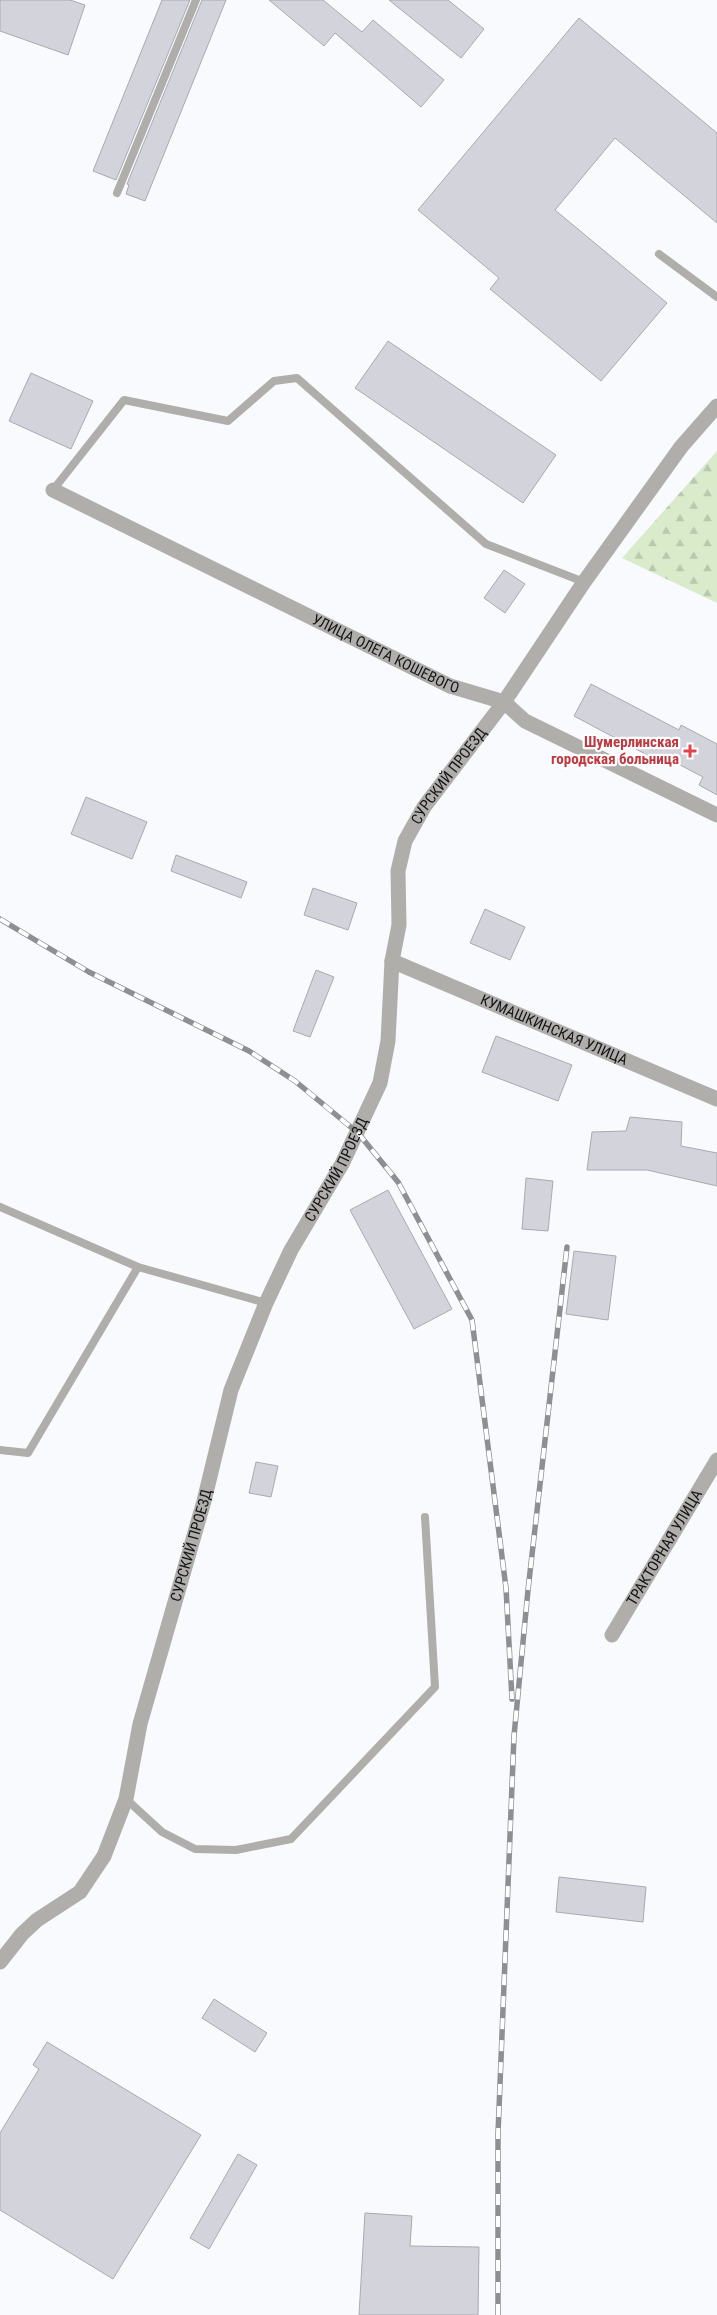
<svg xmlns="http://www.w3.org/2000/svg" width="717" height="2315" font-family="'Roboto Condensed',sans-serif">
	<defs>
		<pattern id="forest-firs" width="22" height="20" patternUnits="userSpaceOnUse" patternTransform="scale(1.25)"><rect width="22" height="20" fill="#daebcc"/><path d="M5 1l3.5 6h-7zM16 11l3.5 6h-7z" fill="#bac9ae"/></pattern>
	</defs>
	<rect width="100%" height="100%" fill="#f9fafe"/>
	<path fill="url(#forest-firs)" d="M717,451V603L622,558Z"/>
	<g fill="#d3d4db" stroke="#a9a9b0">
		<path d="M0,0H70L85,5L68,55L0,31Z"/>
		<path d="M162,0H190L116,180L93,171Z"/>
		<path d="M202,0H226L145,201L126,194L129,185L127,184Z"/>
		<path d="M269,0H323L362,32L373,20L444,80L421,107L335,33L324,46Z"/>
		<path d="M389,0H448L484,29L461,58Z"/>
		<path d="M579,18L717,133V223L615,138L555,210L667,303L601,381L490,289L499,278L418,210Z"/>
		<path d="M388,341L556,455L523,503L355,388Z"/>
		<path d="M31,373L93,401L71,449L9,421Z"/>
		<path d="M504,570L525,584L505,613L484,598Z"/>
		<path d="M591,684L679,730L681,725L717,744V795L699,785L703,777L665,757L662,763L574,716Z"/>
		<path d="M86,797L147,822L132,859L71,834Z"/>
		<path d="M176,855L247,882L241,898L171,871Z"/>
		<path d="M313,888L357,903L348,930L304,915Z"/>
		<path d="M485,909L525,927L510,960L470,943Z"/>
		<path d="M316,970L334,977L310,1037L293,1031Z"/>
		<path d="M496,1036L572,1065L558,1101L482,1072Z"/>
		<path d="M630,1117L682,1122L681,1146L717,1153V1186L647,1170H587L592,1132L626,1131Z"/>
		<path d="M526,1178L553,1181L548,1231L522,1229Z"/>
		<path d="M388,1190L452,1309L414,1329L350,1210Z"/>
		<path d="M574,1251L616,1256L608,1320L566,1314Z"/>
		<path d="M256,1462L278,1466L271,1497L249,1493Z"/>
		<path d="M559,1877L646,1887L643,1922L556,1912Z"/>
		<path d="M214,1999L267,2033L255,2052L202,2018Z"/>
		<path d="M47,2042L201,2135L113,2279L0,2210V2133L39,2069L33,2065Z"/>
		<path d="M238,2154L257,2165L209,2249L190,2238Z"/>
		<path d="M365,2213L412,2216L410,2246L479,2247L478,2315H359Z"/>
	</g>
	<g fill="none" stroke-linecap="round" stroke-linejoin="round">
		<g stroke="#afaeab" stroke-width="8">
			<path d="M117,193L196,0"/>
			<path d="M659,254L717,297"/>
			<path d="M53,490L124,400L228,421L274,381L297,378L486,544L584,582"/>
			<path d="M0,1207L138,1267L266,1303"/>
			<path d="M0,1450L28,1453L138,1267"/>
			<path d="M126,1799L162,1832L195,1849L236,1850L291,1839L435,1687L425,1517"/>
		</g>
		<g stroke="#afaeab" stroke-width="15">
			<path id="s1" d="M53,490L450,686L504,702L525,721L717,815"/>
			<path id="s2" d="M392,961L717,1099"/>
			<path id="s3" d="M612,1635L717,1460"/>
			<path id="s4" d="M0,1962L22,1934L37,1920L80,1892L104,1856L126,1799L140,1724L204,1501L231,1390L266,1303L291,1250L342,1164L380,1083L388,1041L392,961L399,925L398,871L405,841L424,807L504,702L584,582L681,447L717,406"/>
		</g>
		<defs>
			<g id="rail">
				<path d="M0,919L89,972L249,1051L295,1081L358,1133L398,1182L472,1320L506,1588L512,1699"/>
				<path d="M498,2315V2134L514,1736L528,1590L567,1247"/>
			</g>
		</defs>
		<use href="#rail" stroke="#8e8f92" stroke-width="5.5"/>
		<use href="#rail" stroke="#fff" stroke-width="4" stroke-dasharray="11" stroke-linecap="butt"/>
	</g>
	<path fill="#e0444e" stroke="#fff" stroke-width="2" d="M687.5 743.5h5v5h5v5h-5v5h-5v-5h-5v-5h5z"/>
	<g text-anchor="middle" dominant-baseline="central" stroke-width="4.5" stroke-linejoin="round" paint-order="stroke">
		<g font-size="15" fill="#151517" stroke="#fff">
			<text stroke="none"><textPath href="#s1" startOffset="371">УЛИЦА ОЛЕГА КОШЕВОГО</textPath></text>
			<text stroke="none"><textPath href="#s4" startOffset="1299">СУРСКИЙ ПРОЕЗД</textPath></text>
			<text stroke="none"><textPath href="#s2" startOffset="176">КУМАШКИНСКАЯ УЛИЦА</textPath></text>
			<text stroke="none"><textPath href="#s4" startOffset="879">СУРСКИЙ ПРОЕЗД</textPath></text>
			<text stroke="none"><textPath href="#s4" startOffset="474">СУРСКИЙ ПРОЕЗД</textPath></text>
			<text stroke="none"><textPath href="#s3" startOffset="102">ТРАКТОРНАЯ УЛИЦА</textPath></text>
		</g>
		<g font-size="15" font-weight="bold" fill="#be3a42" stroke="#fff" text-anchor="end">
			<text x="679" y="742">Шумерлинская<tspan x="679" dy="17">городская больница</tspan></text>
		</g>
	</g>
</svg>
